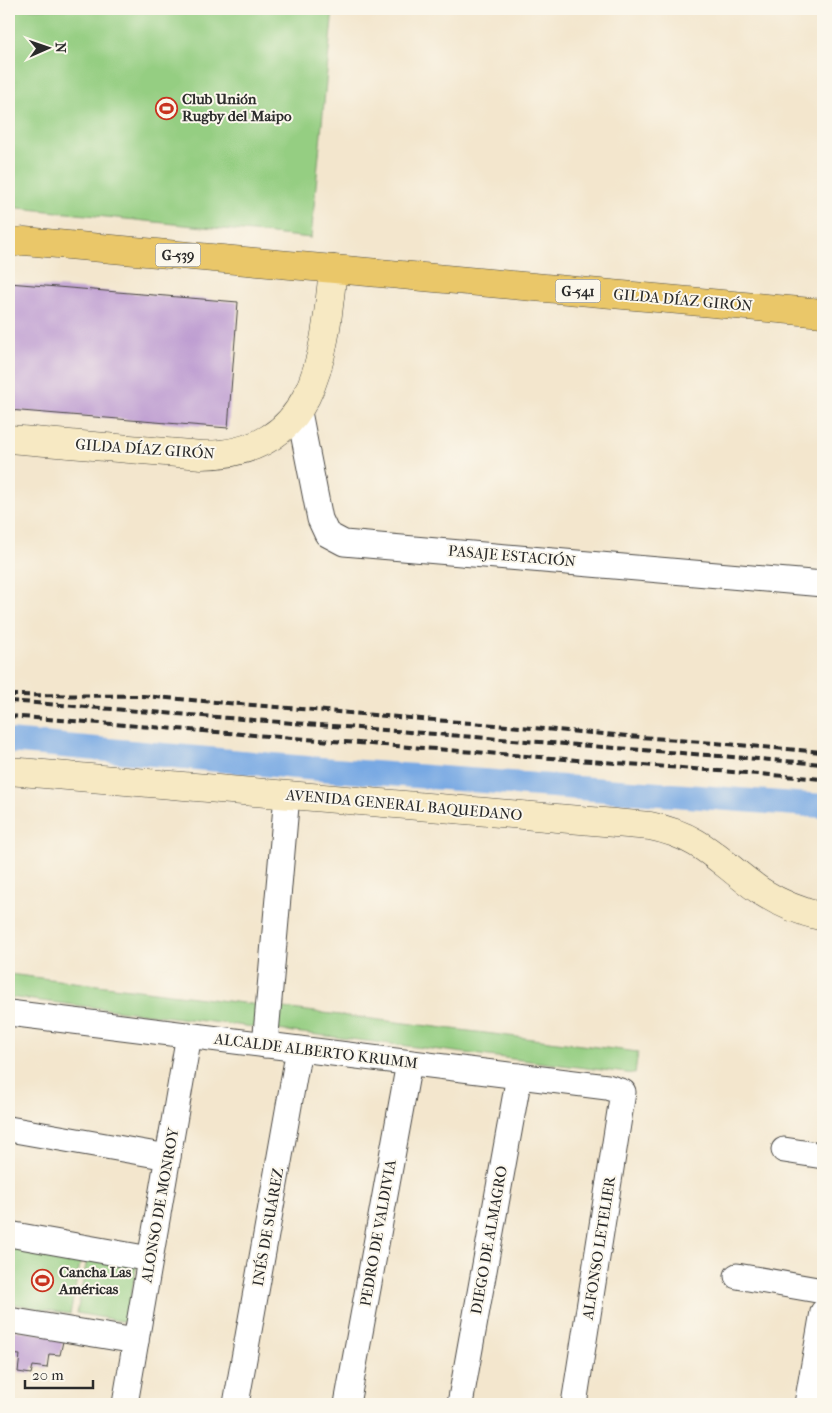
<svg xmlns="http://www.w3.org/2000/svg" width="832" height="1413" font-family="'IM FELL French Canon',serif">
	<rect width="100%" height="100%" fill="#fbf7ec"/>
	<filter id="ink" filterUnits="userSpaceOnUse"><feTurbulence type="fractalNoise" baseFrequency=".02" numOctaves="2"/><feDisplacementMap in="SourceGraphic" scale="10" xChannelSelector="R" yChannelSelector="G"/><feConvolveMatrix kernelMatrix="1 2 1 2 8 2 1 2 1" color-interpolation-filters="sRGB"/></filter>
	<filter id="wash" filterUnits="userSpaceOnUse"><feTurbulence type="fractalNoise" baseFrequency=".0096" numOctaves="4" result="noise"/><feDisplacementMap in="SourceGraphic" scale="20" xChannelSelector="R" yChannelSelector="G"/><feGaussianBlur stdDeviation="1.12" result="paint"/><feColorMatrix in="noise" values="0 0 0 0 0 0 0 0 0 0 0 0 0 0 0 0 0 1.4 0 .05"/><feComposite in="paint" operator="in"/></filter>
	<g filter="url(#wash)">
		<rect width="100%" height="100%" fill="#f3e6cd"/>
		<g fill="#95ce82" stroke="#607c56">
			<path d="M9,9H333L311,238L9,207Z"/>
			<path d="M9,974L638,1052L635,1074L9,997Z"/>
			<path d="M9,1245L81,1259L70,1314L9,1303Z"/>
			<path d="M88,1254L137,1264L126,1322L77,1313Z"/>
		</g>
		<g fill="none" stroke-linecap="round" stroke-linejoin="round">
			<path stroke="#78a9e3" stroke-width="24" d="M9,741L307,768L823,806"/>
		</g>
		<g id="blocks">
			<g fill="#be9dd1">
				<path d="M9,283L238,302L228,428L9,410Z"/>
				<path d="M13,1330L64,1337L60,1355L49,1354L47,1368L33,1366L31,1374L18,1372L20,1355L9,1354Z"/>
			</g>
		</g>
	</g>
	<g filter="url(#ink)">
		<use href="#blocks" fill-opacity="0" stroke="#494743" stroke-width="1"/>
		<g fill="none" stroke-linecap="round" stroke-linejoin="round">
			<defs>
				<g id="minor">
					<path d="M299,412L320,519L327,534L344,543L823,584"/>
					<path d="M9,1013L607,1087L623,1092L574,1404"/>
					<path d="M265,1045L287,795"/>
					<path d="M9,1129L168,1157"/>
					<path d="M784,1150L823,1156"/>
					<path d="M9,1234L150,1259"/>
					<path d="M737,1276L823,1291"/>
					<path d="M9,1320L136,1341"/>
					<path d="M125,1404L189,1035"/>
					<path d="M236,1404L299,1049"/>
					<path d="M347,1404L409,1063"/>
					<path d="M460,1404L519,1076"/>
					<path d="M807,1404L823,1312"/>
				</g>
				<g id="secondary">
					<path d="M9,439L202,455C316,454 324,359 333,269"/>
					<path d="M9,771L650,826C705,837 719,863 762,892C781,904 802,912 823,917"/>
				</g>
				<path id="primary" d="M9,243L24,241L823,313"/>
			</defs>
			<use href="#minor" stroke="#494743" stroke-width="27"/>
			<use href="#secondary" stroke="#494743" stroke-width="29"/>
			<use href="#primary" stroke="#494743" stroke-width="29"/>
			<use href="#minor" stroke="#fff" stroke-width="25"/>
			<use href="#secondary" stroke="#f7e9c3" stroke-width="28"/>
			<use href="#primary" stroke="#eac769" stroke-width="28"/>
			<g stroke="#2b2b2b" stroke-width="4" stroke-dasharray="8 4" stroke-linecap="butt">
				<path d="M9,695L143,696L823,752"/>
				<path d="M9,701L823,764"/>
				<path d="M9,716L823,779"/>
			</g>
		</g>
	</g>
	<defs>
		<symbol id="stadium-ring" viewBox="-11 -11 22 22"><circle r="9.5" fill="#fbf7ec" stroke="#c8321e" stroke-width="1.5"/><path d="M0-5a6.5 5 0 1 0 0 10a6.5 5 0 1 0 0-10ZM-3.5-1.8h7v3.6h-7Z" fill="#c8321e"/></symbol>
	</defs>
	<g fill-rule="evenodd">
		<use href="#stadium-ring" x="154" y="96" width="25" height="25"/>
		<use href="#stadium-ring" x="30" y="1268" width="25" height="25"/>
	</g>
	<g text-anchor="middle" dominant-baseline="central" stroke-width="4" stroke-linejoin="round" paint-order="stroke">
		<g fill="#fbf7ec" stroke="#696865" stroke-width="1">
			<rect x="155.5" y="243.5" width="45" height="23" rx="4"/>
			<rect x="555.5" y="279.5" width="45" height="23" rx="4"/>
		</g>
		<g font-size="14" font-weight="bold" fill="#2b2b2b">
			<text x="178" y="255">G-539</text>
			<text x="578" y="291">G-541</text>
		</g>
		<g font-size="15" font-weight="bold" fill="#2b2b2b" stroke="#fbf7ec" text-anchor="start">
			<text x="182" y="99">Club Unión<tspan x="182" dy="17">Rugby del Maipo</tspan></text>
			<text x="59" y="1272">Cancha Las<tspan x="59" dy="17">Américas</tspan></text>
		</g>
		<g font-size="15" fill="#2b2b2b" stroke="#fbf7ec">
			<text transform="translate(683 300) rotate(5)">GILDA DÍAZ GIRÓN</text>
			<text transform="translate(145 449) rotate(4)">GILDA DÍAZ GIRÓN</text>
			<text transform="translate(512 556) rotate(5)">PASAJE ESTACIÓN</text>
			<text transform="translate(404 805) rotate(5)">AVENIDA GENERAL BAQUEDANO</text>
			<text transform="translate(316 1051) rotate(7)">ALCALDE ALBERTO KRUMM</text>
			<text transform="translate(160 1205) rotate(-80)">ALONSO DE MONROY</text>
			<text transform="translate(268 1227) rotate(-80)">INÉS DE SUÁREZ</text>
			<text transform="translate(378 1233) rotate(-80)">PEDRO DE VALDIVIA</text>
			<text transform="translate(489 1240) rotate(-80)">DIEGO DE ALMAGRO</text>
			<text transform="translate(599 1248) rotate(-81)">ALFONSO LETELIER</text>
		</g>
	</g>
	<rect width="832" height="1413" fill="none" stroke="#fbf7ec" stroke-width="30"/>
	<g transform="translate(48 48) rotate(88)" stroke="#fbf7ec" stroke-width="4" paint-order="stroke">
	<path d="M0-4L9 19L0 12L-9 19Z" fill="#2b2b2b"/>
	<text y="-8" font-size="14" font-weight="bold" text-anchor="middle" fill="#2b2b2b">N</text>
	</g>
	<path d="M25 1380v8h68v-8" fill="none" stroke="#2b2b2b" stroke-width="2.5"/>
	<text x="32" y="1380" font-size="15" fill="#2b2b2b" stroke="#fbf7ec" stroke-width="4" paint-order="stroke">20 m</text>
</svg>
